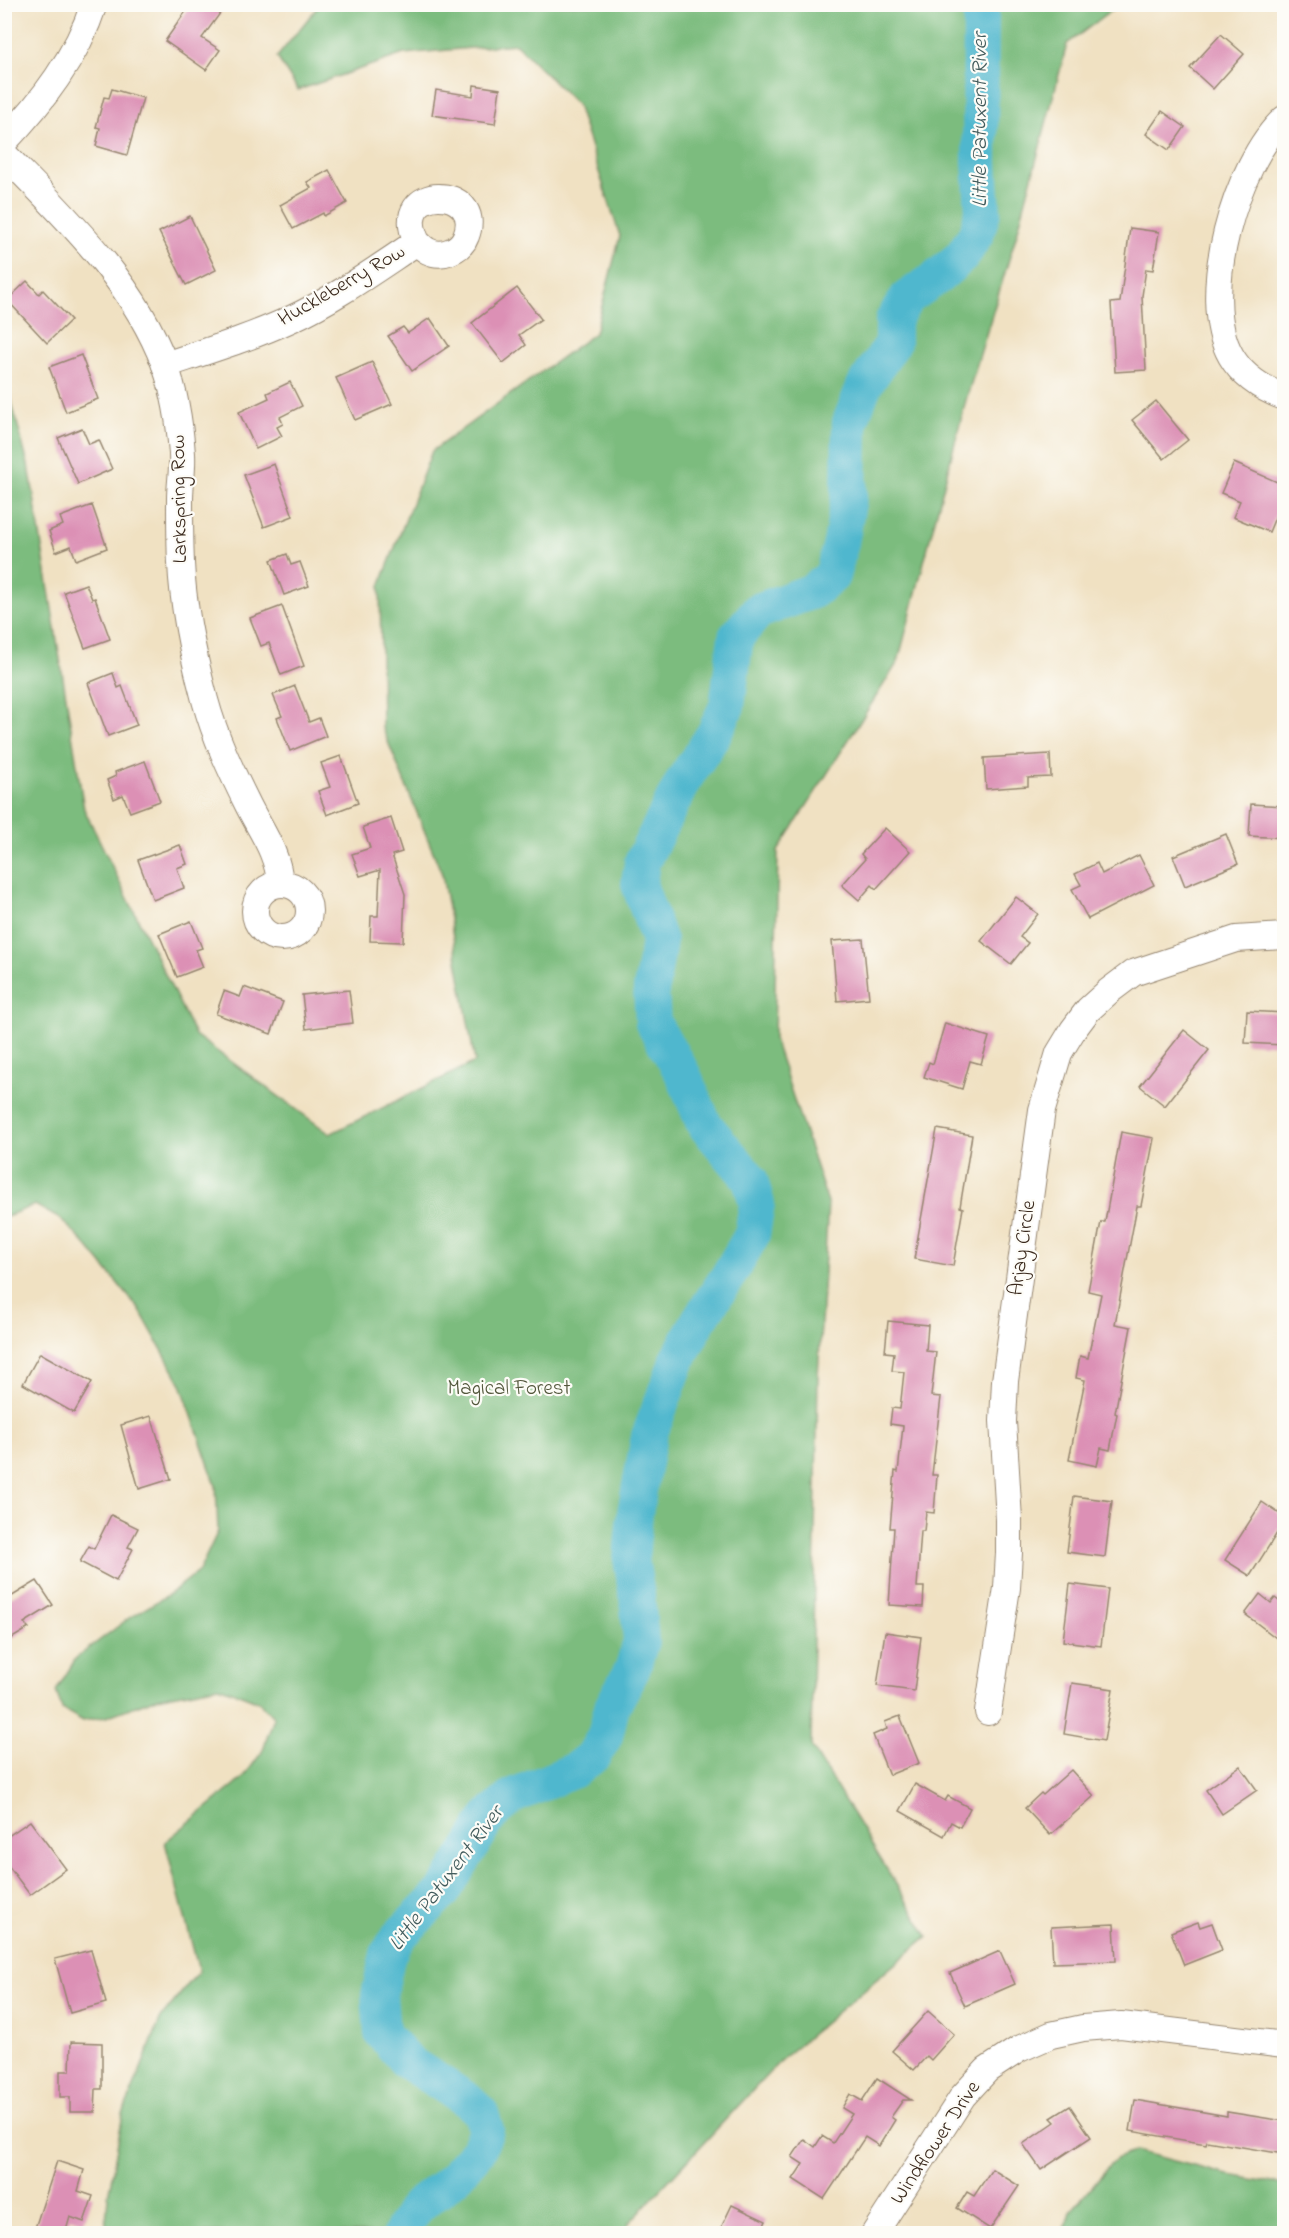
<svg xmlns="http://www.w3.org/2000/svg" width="1289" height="2238" font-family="'Indie Flower',sans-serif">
	<rect width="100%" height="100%" fill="#fdfcf7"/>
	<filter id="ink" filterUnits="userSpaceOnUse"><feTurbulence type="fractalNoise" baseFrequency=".0167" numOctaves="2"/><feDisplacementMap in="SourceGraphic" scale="12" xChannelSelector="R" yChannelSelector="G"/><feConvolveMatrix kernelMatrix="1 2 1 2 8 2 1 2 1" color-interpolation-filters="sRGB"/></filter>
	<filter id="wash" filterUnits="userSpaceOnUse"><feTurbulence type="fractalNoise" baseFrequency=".008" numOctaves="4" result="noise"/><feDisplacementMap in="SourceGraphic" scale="24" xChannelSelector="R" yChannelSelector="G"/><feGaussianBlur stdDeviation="1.35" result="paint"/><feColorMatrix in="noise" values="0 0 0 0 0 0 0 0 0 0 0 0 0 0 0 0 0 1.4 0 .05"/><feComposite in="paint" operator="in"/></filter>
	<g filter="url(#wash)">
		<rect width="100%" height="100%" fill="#f0e1c2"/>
		<g fill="#7cbc7e" stroke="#5c734e" stroke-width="1.5">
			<path d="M318,5H1119L1067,44L1018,230L966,400L898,662L778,851L774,1039L828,1203L818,1376L811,1746L928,1936L784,2057L629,2223L626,2233H105L108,2197L123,2114L161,2018L199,1971L165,1842L243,1778L262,1752L274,1718L259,1702L219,1686L157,1698L106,1717L83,1721L62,1709L56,1691L76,1658L129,1618L168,1595L199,1571L218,1531L216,1486L181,1384L139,1309L86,1245L62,1220L35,1205L5,1217V377L30,472L84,809L195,1035L330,1134L475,1062L442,874L382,727L380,586L432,451L595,333L620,236L577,105L516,44L404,54L298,90L277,57L316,9Z"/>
			<path d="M1136,2151L1224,2174L1284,2185V2233H1062L1072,2210L1115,2159Z"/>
		</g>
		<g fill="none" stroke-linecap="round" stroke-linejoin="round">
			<path stroke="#50b7ce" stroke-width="36" d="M400,2234L415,2208L453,2179L478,2150L486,2130L481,2113L467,2100L406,2061L382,2033L379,1995L388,1954L399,1936L443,1892L490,1816L513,1796L575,1770L593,1756L605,1736L612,1707L632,1670L641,1641L637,1596L631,1559L635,1513L649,1436L678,1359L699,1320L727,1278L752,1235L757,1204L750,1179L704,1124L684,1076L653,1023L651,989L659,941L639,884L642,862L683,781L714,734L727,706L736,637L758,611L813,591L832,576L841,543L849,497L850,422L864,386L893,343V320L907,298L939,276L962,256L976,234L983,212L980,162L981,4"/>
		</g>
		<g id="blocks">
			<g fill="#dc90b5">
				<path d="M191,4H211L221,12L202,38L220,50L206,70L165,41Z"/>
				<path d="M1221,34L1244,54L1213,89L1190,68Z"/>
				<path d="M474,85L500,89L495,124L432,115L436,90L473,96Z"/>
				<path d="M112,89L143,98L127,155L96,146L100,128L96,127L104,97L109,98Z"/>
				<path d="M1162,111L1185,127L1169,150L1146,134Z"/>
				<path d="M329,170L347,203L324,216L323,213L293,229L280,205L311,188L307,182Z"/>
				<path d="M190,216L216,270L186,285L159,232Z"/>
				<path d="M1130,228L1159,232L1153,270L1146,269L1142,296L1146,370L1115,372L1111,303L1120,302Z"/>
				<path d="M27,281L39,294L43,290L71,320L47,343L7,300Z"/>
				<path d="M517,288L541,319L519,335L526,345L503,363L472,323Z"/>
				<path d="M430,318L449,346L412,371L388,336L403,327L408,333Z"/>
				<path d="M81,355L98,399L66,412L49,367Z"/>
				<path d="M372,362L392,404L355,420L336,378Z"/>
				<path d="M290,382L302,406L280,417L283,424L277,427L282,436L256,449L239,412L269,398L267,393Z"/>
				<path d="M1156,401L1188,440L1164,459L1132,420Z"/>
				<path d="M82,428L89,444L99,440L112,469L78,484L58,438Z"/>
				<path d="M1234,463L1284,485V496L1269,532L1233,517L1240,501L1221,493Z"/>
				<path d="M274,464L293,516L264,527L244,475Z"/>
				<path d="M92,505L107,548L76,560L71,546L56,552L49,531L63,525L60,517Z"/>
				<path d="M287,554L291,565L300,562L309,586L284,595L271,560Z"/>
				<path d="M86,584L92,599L95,598L110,639L85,648L64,592Z"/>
				<path d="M282,606L304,666L281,675L269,643L261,646L250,618Z"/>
				<path d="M113,673L118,688L122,686L137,725L108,736L88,683Z"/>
				<path d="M295,686L309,722L319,718L326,736L290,751L277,718L282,716L273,695Z"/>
				<path d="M1050,754L1051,777L1028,778V786L986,789L984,758Z"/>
				<path d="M341,756L358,803L327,815L318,791L330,787L321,763Z"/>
				<path d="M145,761L160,801L130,812L123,795L114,799L107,780L116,776L115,772Z"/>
				<path d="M1251,804L1284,806V838L1249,836Z"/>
				<path d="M391,818L402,852L392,855L405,894L403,942L370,941L371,916H378L380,870L360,876L352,854L370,848L363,827Z"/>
				<path d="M885,828L910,851L876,889L872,885L859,900L842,885L865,859L861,854Z"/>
				<path d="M1226,834L1238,864L1185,886L1173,856Z"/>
				<path d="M180,845L187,864L177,868L184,888L153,900L138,860Z"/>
				<path d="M1139,855L1154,885L1088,919L1072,889L1081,885L1075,874L1097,863L1102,874Z"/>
				<path d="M1016,897L1038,914L1020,937L1028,943L1011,964L981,941Z"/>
				<path d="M191,921L202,948L196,950L203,967L177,977L159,934Z"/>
				<path d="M863,939L869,998L837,1001L832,941Z"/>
				<path d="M244,987L283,1002L271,1034L216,1014L224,991L240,997Z"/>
				<path d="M349,990L353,1023L306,1029L302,995Z"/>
				<path d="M1247,1011L1284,1013V1045L1245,1043Z"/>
				<path d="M945,1023L989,1037L981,1064L970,1061L962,1089L924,1077L929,1062L933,1064Z"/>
				<path d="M1184,1030L1209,1050L1165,1106L1140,1086Z"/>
				<path d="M937,1129L972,1135L960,1207L963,1208L953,1266L914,1259Z"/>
				<path d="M1121,1132L1154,1138L1141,1206H1137L1115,1324L1131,1327L1115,1413L1117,1414L1110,1450L1101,1448L1097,1466L1069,1460L1085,1380L1076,1378L1080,1356L1088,1358L1101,1294L1088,1291L1101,1222H1105Z"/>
				<path d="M888,1321L928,1325L926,1351L936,1352L931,1396L941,1397L932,1475H937L934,1513L926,1512L924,1531H921L917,1587H924L923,1607L889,1605L894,1528H890L895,1471L898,1472L903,1426L890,1424L892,1408L900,1409L904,1372L892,1371L894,1353L885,1352Z"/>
				<path d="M40,1353L92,1382L74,1413L23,1384Z"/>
				<path d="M151,1416L171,1479L139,1489L121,1425Z"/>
				<path d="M1074,1496L1112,1501L1105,1557L1067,1552Z"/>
				<path d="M1262,1502L1284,1517V1522L1250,1576L1225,1560Z"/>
				<path d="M111,1515L138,1528L128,1547L133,1549L116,1581L80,1562L89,1546L94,1549Z"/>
				<path d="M37,1581L53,1605L24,1623L29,1628L4,1643V1601Z"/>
				<path d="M1070,1584L1108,1589L1101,1646L1063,1641Z"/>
				<path d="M1260,1594L1271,1603L1275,1598L1284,1605V1644L1245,1614Z"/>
				<path d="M885,1632L921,1637L914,1691L877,1686Z"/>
				<path d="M1072,1683L1113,1689L1104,1741L1064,1734Z"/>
				<path d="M900,1716L919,1763L889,1775L873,1735L887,1729L885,1722Z"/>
				<path d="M1240,1766L1257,1790L1222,1814L1206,1790Z"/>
				<path d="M1071,1770L1094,1796L1050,1835L1025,1808L1041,1793L1043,1795Z"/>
				<path d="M915,1784L945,1801L948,1796L970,1808L960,1827L951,1822L944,1836L900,1811Z"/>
				<path d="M30,1821L66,1869L30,1895L4,1860V1839Z"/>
				<path d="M1198,1922L1200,1927L1212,1923L1222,1950L1184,1965L1171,1932Z"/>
				<path d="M1114,1924L1116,1961L1053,1963L1051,1927Z"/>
				<path d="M91,1950L106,2003L70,2013L55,1959Z"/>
				<path d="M1000,1951L1015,1984L965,2006L950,1973Z"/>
				<path d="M928,2011L954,2034L931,2060L927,2056L914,2070L892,2051Z"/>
				<path d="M71,2042L102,2043V2089H96L95,2112H70V2097H60V2071H70Z"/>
				<path d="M877,2078L911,2100H903L891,2117L895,2120L879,2146L865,2137L824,2199L793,2179L803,2164L792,2157L804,2139L815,2147L822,2136L833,2143L852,2114L842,2108L850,2094L862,2101Z"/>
				<path d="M1135,2100L1227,2116V2112L1284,2121V2154L1207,2141L1206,2144L1130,2131Z"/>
				<path d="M1070,2106L1091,2137L1041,2170L1023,2144L1055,2122L1051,2118Z"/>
				<path d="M57,2161L84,2170L78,2191L93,2196L84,2222L70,2217L65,2234H53L35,2228Z"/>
				<path d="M992,2169L1019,2186L990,2229L957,2208L967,2192L974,2196Z"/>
				<path d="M732,2205L766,2221L760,2234H718Z"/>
			</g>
		</g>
	</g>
	<g filter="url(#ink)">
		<use href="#blocks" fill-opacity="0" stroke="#968670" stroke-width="1.5"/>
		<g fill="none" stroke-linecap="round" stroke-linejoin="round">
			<defs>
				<g id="minor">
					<path d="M1284,119C1236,163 1197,297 1231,356C1243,377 1263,389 1284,397"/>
					<path d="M4,142C42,102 77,57 94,4"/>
					<path d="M4,154C66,218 133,280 165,365C175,393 180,425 182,454C183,469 180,484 180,499C180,520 180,542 181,563C183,610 193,655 205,700C215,737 231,771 248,805C261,831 278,853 280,883"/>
					<path d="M165,365C207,351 250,338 291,319C335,299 376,269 417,242C420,245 424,249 428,251C442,258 461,250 466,236C486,185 389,181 417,242"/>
					<circle cx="282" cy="911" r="27"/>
					<path d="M988,1712L1007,1588L1009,1553V1520L1003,1421L1005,1381L1042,1110L1059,1053L1073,1030L1088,1010L1109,991L1133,973L1236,939L1284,936"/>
					<path d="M874,2234L963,2096L987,2070L1019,2049L1051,2035L1083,2028L1121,2025L1284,2045"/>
				</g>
			</defs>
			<use href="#minor" stroke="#968670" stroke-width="28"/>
			<use href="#minor" stroke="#fff" stroke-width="26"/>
		</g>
	</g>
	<g text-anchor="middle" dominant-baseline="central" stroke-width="4.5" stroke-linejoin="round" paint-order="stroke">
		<g font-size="21" fill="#3b2a1e" stroke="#fdfcf7">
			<text transform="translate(342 286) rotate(-30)">Huckleberry Row</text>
			<text transform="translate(180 499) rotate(-91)">Larkspring Row</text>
			<text transform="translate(1023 1248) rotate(-82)">Arjay Circle</text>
			<text transform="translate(936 2143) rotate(-56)">Windflower Drive</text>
		</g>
		<g font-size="21" fill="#53573c" stroke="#fdfcf7">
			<text x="509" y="1389">Magical Forest</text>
		</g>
		<g font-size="22" font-style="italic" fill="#425b5c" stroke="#fdfcf7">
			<text transform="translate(981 120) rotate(-90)">Little Patuxent River</text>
			<text transform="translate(447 1879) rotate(-53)">Little Patuxent River</text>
		</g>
	</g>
	<rect width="1289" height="2238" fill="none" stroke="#fdfcf7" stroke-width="24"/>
</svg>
